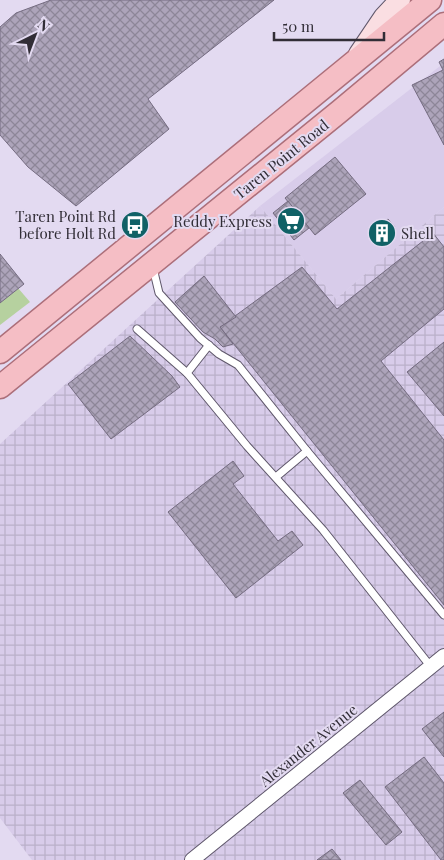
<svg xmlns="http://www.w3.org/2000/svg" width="444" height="860" font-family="'Playfair Display',serif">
	<defs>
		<pattern id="industrial-grid" width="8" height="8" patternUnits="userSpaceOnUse" patternTransform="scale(1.25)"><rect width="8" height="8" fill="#d8ccea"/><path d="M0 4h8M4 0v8" fill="none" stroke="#bab0c9"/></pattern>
		<pattern id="building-cross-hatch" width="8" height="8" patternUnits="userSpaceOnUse" patternTransform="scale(1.25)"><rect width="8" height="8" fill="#ada4ba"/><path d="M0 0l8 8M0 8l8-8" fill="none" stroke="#8d8698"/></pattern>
	</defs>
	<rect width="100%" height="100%" fill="#e3daf1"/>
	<path fill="#d8ccea" d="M444,63V207L336,299L260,206Z"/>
	<path fill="url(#industrial-grid)" d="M260,206L336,299L444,207V860H32L0,818V444Z"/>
	<path fill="#b6d19f" d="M0,267L30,302L0,325Z"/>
	<g fill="url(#building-cross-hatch)" stroke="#746b80">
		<path d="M51,0H274L148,99L169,129L76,206L28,167L0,135V27L16,13Z"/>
		<path d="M444,59V145L412,85L443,70L439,62Z"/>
		<path d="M335,157L366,194L315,235L285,198Z"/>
		<path d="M288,201L309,228L294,240L273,213Z"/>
		<path d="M388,219L395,227L391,231L395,236L385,245L381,240L376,244L369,235Z"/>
		<path d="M433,233L444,247V309L381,361L444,440V605L220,327L302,267L337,309Z"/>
		<path d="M0,254L24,284L0,303Z"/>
		<path d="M204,276L236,317L220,327L233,344L223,347L215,339L203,332L175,302Z"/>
		<path d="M130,336L172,376L180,387L111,439L68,384Z"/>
		<path d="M444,342V416L407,372Z"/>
		<path d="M233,461L244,476L233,484L278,541L292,531L303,545L236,598L168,512Z"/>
		<path d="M444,712V757L422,729Z"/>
		<path d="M424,757L444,783V860H441L385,787Z"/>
		<path d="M360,780L402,832L386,845L343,793Z"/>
		<path d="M332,849L341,860H317Z"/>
	</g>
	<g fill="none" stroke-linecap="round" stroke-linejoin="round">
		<defs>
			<g id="lane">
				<path d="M153,268L159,293L200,338L219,354L238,365L307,451L444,615"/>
				<path d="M137,329L187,373"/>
				<path d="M209,345L187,373L247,446L323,530L431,667"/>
				<path d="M276,477L307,451"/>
			</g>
			<path id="street" d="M192,860L444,656"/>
			<path id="secondary" d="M359,54L384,17L400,0"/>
			<g id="primary">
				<path d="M0,352L430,0"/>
				<path d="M0,387L340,111L444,24"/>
			</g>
		</defs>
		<use href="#lane" stroke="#5f576b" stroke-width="9"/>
		<use href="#street" stroke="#5f576b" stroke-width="16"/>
		<use href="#secondary" stroke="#5f576b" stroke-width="22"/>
		<use href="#primary" stroke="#ac6f7a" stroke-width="25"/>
		<use href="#lane" stroke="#fff" stroke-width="7"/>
		<use href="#street" stroke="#fff" stroke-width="14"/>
		<use href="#secondary" stroke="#fadee2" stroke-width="20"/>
		<use href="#primary" stroke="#f5bec5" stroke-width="22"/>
	</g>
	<defs>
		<symbol id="supermarket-disc" viewBox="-11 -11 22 22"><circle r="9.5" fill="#106166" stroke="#e3daf1"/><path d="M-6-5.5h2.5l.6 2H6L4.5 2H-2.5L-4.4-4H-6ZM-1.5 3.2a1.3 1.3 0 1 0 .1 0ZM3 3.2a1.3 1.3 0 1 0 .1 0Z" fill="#fff"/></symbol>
		<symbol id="bus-disc" viewBox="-11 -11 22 22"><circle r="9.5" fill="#106166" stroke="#e3daf1"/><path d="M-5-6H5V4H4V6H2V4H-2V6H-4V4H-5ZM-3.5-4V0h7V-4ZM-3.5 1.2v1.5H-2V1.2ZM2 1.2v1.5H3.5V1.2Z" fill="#fff"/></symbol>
		<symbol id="building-disc" viewBox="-11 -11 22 22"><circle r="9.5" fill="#106166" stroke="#e3daf1"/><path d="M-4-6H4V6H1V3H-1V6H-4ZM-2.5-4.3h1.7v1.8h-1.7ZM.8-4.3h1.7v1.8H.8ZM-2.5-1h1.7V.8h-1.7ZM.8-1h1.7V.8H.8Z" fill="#fff"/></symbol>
	</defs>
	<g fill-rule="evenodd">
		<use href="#supermarket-disc" x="275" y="205" width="32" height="32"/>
		<use href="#bus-disc" x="119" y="209" width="32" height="32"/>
		<use href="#building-disc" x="366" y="217" width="32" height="32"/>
	</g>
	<g text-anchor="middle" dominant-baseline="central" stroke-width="4" stroke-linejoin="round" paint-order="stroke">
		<g font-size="15" fill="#312d36" stroke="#e3daf1">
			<text transform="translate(281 159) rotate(-39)">Taren Point Road</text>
			<text transform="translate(308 745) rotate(-39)">Alexander Avenue</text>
		</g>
		<g font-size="15" fill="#312d36" stroke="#e3daf1" text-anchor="end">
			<text x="116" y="216">Taren Point Rd<tspan x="116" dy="17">before Holt Rd</tspan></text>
			<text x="272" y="221">Reddy Express</text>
			<text x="401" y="233" text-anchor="start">Shell</text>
		</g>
	</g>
	<g transform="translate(35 35) rotate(42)" stroke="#e3daf1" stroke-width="4" paint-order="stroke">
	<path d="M0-4L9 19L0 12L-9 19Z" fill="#312d36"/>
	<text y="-8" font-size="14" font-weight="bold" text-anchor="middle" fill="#312d36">N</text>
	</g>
	<path d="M274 32v8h110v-8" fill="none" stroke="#312d36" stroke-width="2.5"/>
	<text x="282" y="32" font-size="15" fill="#312d36" stroke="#e3daf1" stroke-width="4" paint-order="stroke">50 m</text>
</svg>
